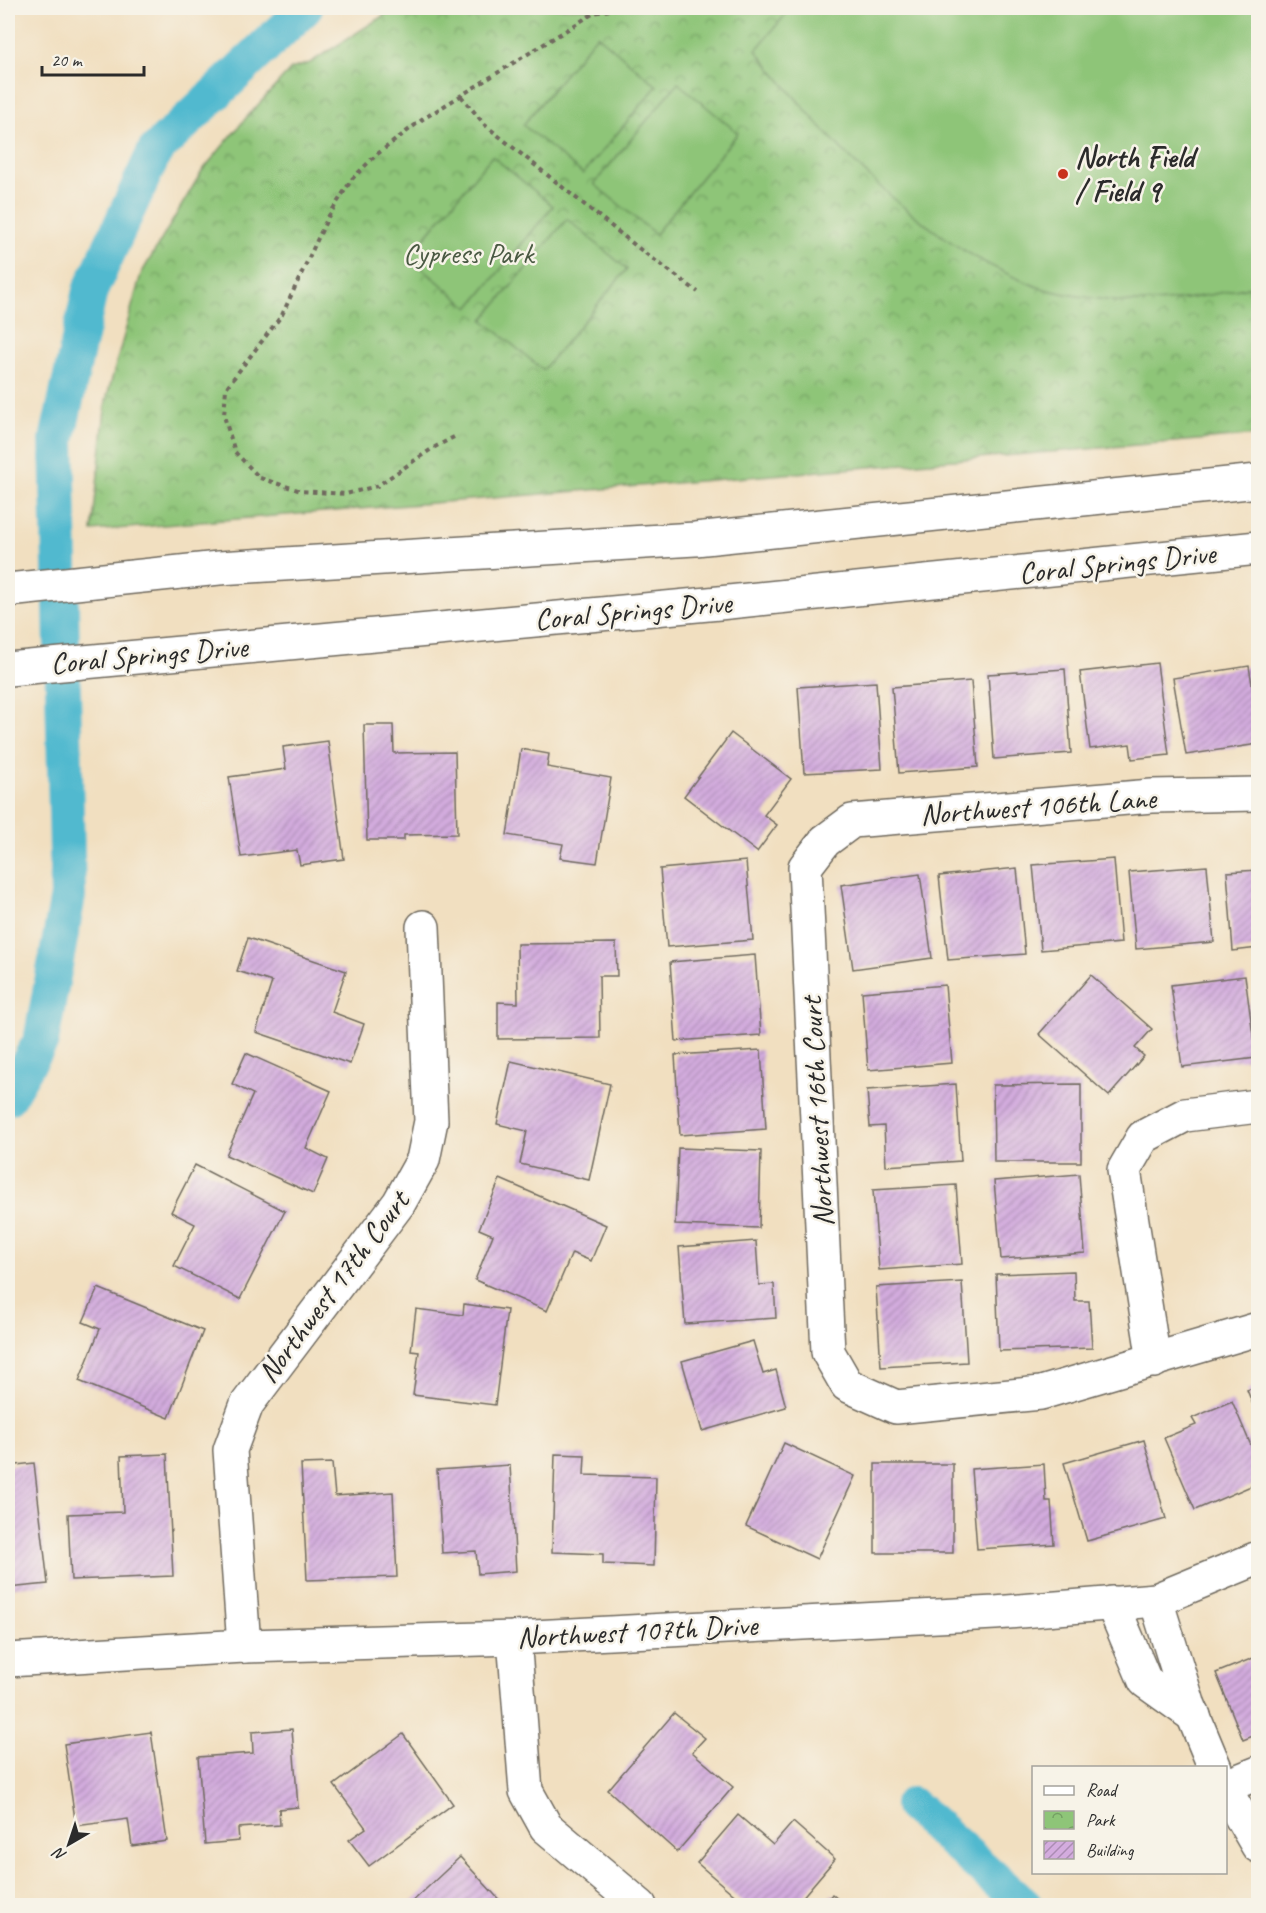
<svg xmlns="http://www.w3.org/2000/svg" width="1266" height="1913" font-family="Caveat,sans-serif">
	<defs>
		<pattern id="park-crowns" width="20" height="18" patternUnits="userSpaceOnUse" patternTransform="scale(1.5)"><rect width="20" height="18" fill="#8ec578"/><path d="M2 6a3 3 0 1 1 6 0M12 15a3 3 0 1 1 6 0" fill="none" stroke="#74a063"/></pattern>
		<pattern id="building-hatch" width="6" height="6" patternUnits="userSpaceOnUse" patternTransform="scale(1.5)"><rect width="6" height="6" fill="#d3acde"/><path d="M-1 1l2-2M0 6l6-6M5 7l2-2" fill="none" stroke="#ab8cb4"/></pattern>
	</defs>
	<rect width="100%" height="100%" fill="#f7f3e8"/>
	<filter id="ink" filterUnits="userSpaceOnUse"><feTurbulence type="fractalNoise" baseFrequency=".0167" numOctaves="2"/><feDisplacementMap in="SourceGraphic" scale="12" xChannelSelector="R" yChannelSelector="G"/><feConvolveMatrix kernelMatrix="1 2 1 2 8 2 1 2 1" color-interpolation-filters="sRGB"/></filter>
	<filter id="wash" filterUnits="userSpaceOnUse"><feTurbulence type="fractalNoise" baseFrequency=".008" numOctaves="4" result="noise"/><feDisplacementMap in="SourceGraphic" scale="24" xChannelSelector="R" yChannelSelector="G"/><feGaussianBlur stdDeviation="1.35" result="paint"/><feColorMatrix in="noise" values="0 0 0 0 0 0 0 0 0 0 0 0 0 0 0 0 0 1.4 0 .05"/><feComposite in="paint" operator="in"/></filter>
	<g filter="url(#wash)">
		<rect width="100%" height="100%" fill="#f1dfc0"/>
		<path fill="url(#park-crowns)" stroke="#5c7852" stroke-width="1.5" d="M395,8H1258V435L92,531L106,400L141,274L202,171L246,118L291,69L310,63Z"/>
		<g fill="#8ec578" stroke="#5c7852" stroke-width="1.5">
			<path d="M791,8H1258V285C1212,295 1162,306 1114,301C1091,298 1061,295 1038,287C921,243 832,146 756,50Z"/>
			<path d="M597,35L657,86L583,174L523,125Z"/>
			<path d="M678,83L738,133L655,234L594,184Z"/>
			<path d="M492,156L553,206L469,308L409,257Z"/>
			<path d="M567,219L627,269L543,370L483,320Z"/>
		</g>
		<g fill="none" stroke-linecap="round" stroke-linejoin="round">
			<g stroke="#51b9cf" stroke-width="36">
				<path d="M8,1097L41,1041L68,896L57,440L90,291L155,151L305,8"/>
				<path d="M912,1805L1025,1906"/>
			</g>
		</g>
		<g id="blocks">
			<g fill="url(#building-hatch)">
				<path d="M1157,663L1169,755L1132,759L1130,744L1090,749L1080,672Z"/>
				<path d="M1249,666L1258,721V744L1186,755L1173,678Z"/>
				<path d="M1065,669L1071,753L994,759L988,674Z"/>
				<path d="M971,681L978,767L899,773L892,687Z"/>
				<path d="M876,682L882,769L804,773L798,687Z"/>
				<path d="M364,725H393L394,753L455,752L457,834L404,835V840H367Z"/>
				<path d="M731,733L791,779L764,815L777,825L757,852L684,796Z"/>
				<path d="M328,741L344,859L300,865L297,850L241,857L229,777L286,769L283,747Z"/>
				<path d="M521,749L549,754L547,767L611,778L597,863L560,858L563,844L507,835Z"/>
				<path d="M1114,859L1121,943L1041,950L1033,865Z"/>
				<path d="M746,861L753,940L667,947L660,869Z"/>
				<path d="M1207,866L1214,942L1136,949L1129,872Z"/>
				<path d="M1017,868L1025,954L948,960L939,876Z"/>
				<path d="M1258,870V948L1233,951L1227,872Z"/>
				<path d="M920,874L932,958L853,969L841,885Z"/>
				<path d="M248,938L346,971L332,1012L364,1024L350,1064L256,1032L272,982L237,971Z"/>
				<path d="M616,943L617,976H599L600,1038L498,1039V1002L518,1003L517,944Z"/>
				<path d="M755,955L761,1035L676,1041L670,962Z"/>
				<path d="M1091,975L1152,1029L1135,1048L1144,1056L1109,1096L1039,1034Z"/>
				<path d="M1245,976L1256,1058L1182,1067L1171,985Z"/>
				<path d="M945,985L952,1063L868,1070L862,992Z"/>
				<path d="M761,1050L766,1129L680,1135L675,1055Z"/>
				<path d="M246,1053L331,1091L306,1148L328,1159L313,1194L226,1155L253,1094L232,1084Z"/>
				<path d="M511,1061L610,1084L589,1180L520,1164L527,1131L497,1124Z"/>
				<path d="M956,1084L961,1161L886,1166L884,1126L870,1127L867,1090Z"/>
				<path d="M1081,1084V1162H994L993,1085Z"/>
				<path d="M678,1148L761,1151L759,1228L675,1225Z"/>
				<path d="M195,1165L285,1211L240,1299L174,1266L195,1224L171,1212Z"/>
				<path d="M1079,1174L1085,1253L1001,1259L994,1181Z"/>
				<path d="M500,1179L606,1225L591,1261L572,1253L547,1311L475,1280L493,1235L479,1229Z"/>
				<path d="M956,1185L962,1264L879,1270L873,1190Z"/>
				<path d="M756,1241L759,1285L774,1284L776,1318L685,1324L679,1247Z"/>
				<path d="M1074,1271L1075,1301H1089L1092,1348L999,1351L996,1274Z"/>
				<path d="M962,1282L967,1362L881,1367L876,1287Z"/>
				<path d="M98,1288L203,1331L169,1418L79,1381L100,1329L83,1322Z"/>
				<path d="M464,1304L507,1310L495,1405L413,1395L419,1352L411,1351L416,1309L463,1315Z"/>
				<path d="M753,1341L763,1374L776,1370L786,1407L702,1431L682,1361Z"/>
				<path d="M1258,1386V1417L1247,1390Z"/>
				<path d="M1232,1401L1258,1462V1483L1195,1510L1164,1438L1196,1425L1192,1418Z"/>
				<path d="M1144,1440L1166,1519L1087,1541L1064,1463Z"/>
				<path d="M784,1443L855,1476L817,1559L746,1526Z"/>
				<path d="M167,1454L173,1576L71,1580L68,1514L123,1512L121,1456Z"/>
				<path d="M555,1454L585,1455L584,1475L656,1477L654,1566L603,1564V1554L552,1552Z"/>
				<path d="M34,1463L48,1584L8,1588V1466Z"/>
				<path d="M332,1463L335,1496L393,1492L397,1577L307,1580L301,1464Z"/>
				<rect x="875" y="1464" width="78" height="89"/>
				<path d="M1044,1464L1046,1501H1051L1054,1544L977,1549L971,1469Z"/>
				<path d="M510,1465L516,1571L478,1574L476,1551L442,1553L437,1470Z"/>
				<path d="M1258,1656V1734L1243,1740L1216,1673Z"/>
				<path d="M674,1713L705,1738L692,1752L733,1787L677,1852L608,1790Z"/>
				<path d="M292,1729L298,1807L279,1809L280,1825L238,1828L239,1841L205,1844L198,1757L253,1753L252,1732Z"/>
				<path d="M151,1732L167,1841L132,1846L128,1819L76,1826L64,1744Z"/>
				<path d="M403,1734L453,1804L369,1866L349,1840L366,1828L334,1785Z"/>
				<path d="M738,1815L773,1845L793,1822L835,1859L795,1906H747L697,1863Z"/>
				<path d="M460,1857L505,1906H413L411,1903Z"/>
				<path d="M832,1894L846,1906H823Z"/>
			</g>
		</g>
	</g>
	<g filter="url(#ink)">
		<use href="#blocks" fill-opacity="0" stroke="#706a5f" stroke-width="1.5"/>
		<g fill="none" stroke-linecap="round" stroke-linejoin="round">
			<defs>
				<g id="street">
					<path d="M1258,794L1152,796L852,821L825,841L805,867L828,1352L847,1385L896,1407L1041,1393L1258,1329"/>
					<path d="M1154,1361L1124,1170L1143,1137L1185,1115L1258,1106"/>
					<path d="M1156,1600L1188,1703L1215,1768"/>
					<path d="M1112,1603L1145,1681L1194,1716"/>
					<path d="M514,1638L526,1791L546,1827L640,1906"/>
					<path d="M244,1646L230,1450L247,1404L399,1203L423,1160L431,1121L423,927"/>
					<path d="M8,1660L244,1646L514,1638L995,1613L1156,1600L1258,1558"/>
					<path d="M1226,1786L1258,1773"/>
					<path d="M1226,1791L1258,1846"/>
				</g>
				<g id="secondary">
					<path d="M8,590L219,568L695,539L1258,481"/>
					<path d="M8,669L719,603L1258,548"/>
				</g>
			</defs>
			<use href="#street" stroke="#706a5f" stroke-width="36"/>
			<use href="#secondary" stroke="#706a5f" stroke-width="36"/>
			<g stroke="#706a5f" stroke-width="4" stroke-dasharray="4.5 4.5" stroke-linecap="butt">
				<path d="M461,96L485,125L641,250L698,292"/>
				<path d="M454,437L433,448L377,486L346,494L301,491L260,478L235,452L224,416L226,388L282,315L328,217L352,179L376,155L423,119L594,13L621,8"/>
			</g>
			<use href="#street" stroke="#fff" stroke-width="33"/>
			<use href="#secondary" stroke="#fff" stroke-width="33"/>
		</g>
	</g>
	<circle fill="#c8321e" stroke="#f7f3e8" stroke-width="2" cx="1063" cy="174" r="6"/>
	<g text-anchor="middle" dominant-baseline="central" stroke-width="5" stroke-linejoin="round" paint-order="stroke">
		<g font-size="30" font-weight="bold" fill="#2b2b2b" stroke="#f7f3e8" text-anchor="start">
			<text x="1075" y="157">North Field<tspan x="1075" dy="34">/ Field 9</tspan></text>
		</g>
		<g font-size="30" fill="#495942" stroke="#f7f3e8">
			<text x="468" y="253">Cypress Park</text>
		</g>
		<g font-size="30" fill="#2b2b2b" stroke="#f7f3e8">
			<text transform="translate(1117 563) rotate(-6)">Coral Springs Drive</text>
			<text transform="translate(633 611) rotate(-5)">Coral Springs Drive</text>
			<text transform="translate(149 655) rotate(-5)">Coral Springs Drive</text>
			<text transform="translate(1038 806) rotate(-4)">Northwest 106th Lane</text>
			<text transform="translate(817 1112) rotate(-93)">Northwest 16th Court</text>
			<text transform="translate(333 1287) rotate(-53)">Northwest 17th Court</text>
			<text transform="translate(637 1631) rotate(-3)">Northwest 107th Drive</text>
		</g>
	</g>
	<rect width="1266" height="1913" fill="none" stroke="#f7f3e8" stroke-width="30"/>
	<rect x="1032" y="1766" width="195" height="108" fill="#f7f3e8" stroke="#a5a39c" stroke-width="1.5"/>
	<rect x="1044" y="1786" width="30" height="9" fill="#ffffff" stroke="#a5a39c" stroke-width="1.5"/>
	<text x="1086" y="1796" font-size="18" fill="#2b2b2b">Road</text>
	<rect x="1044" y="1811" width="30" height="18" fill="url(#park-crowns)" stroke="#a5a39c" stroke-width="1.5"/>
	<text x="1086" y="1826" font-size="18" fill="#2b2b2b">Park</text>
	<rect x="1044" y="1841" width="30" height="18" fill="url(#building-hatch)" stroke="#a5a39c" stroke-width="1.5"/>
	<text x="1086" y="1856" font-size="18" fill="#2b2b2b">Building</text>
	<g transform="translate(69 1844) rotate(219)" stroke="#f7f3e8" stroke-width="4.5" paint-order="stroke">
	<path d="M0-4.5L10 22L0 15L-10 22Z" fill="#2b2b2b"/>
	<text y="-9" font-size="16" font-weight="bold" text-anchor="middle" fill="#2b2b2b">N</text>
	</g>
	<path d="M42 66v9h102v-9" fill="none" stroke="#2b2b2b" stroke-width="3"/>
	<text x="51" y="66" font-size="18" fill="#2b2b2b" stroke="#f7f3e8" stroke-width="4.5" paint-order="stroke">20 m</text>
</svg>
